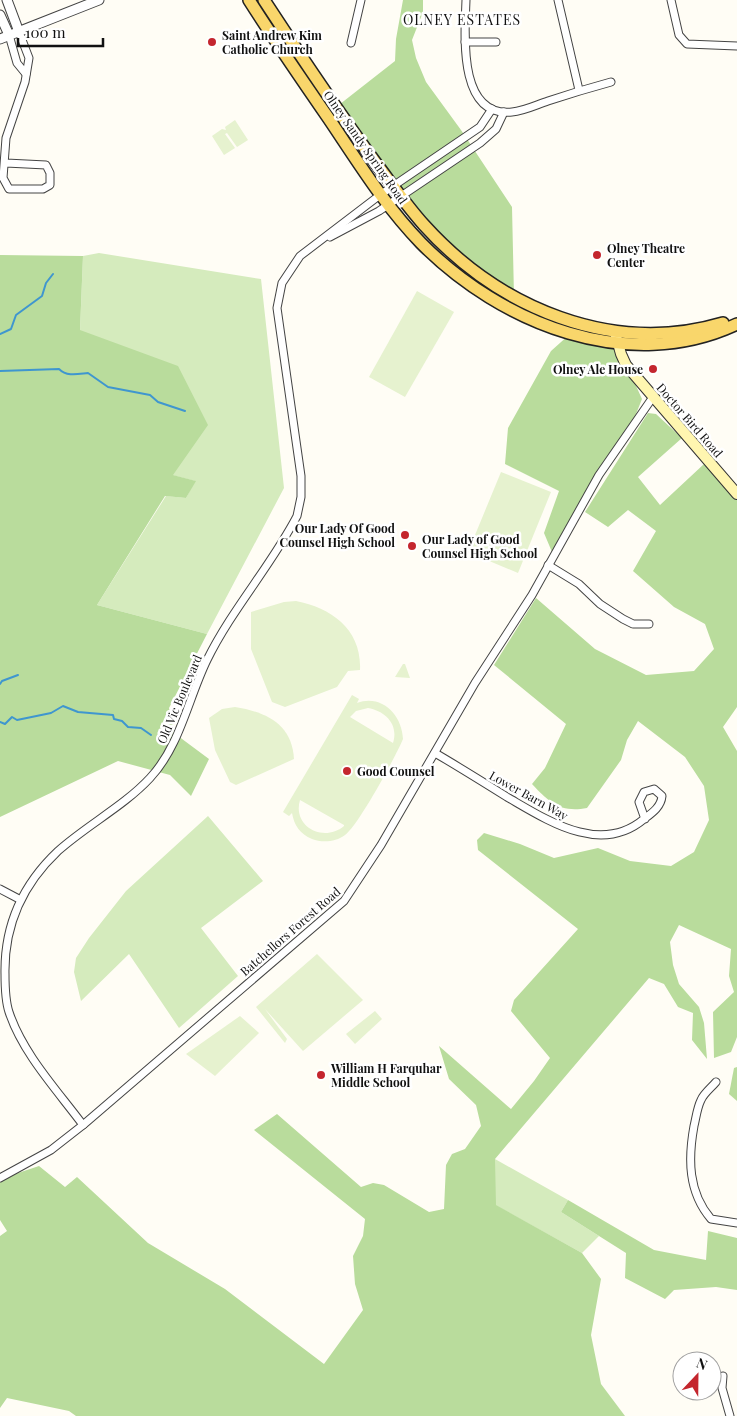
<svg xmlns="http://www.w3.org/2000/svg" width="737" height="1416" font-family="'Playfair Display',serif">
	<rect width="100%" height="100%" fill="#fffdf5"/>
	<g fill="#d5ebbd">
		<path d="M99,253L261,279L284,488L207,634L97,605L166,496L186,498L195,481L172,475L80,331L83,256Z"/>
		<path d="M208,816L263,881L201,928L238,976L179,1028L129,954L81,1001L74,972L76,958L89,938L126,891Z"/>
		<path d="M495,1159L568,1200L561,1212L599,1236L582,1253L495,1205Z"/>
	</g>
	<g fill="#b9dc9c">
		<path d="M403,0H423V12L412,40L416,58L426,82L461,130L512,207L514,296L436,238L335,108L395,61L396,39Z"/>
		<path d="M0,255L83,256L80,330L178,366L208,425L173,475L196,481L186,498L165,496L97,605L207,634L169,708L174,733L209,759L191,796L170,775L118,761L0,817Z"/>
		<path d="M570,334L617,344L642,399L630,429L552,552L544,533L559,491L505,464L508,428L551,351Z"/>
		<path d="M648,413L656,414L682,438L638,477L660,505L704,464L737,499V707L723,727L737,751V1037L731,1052L714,1058L713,1012L734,992L729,976L731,949L679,925L670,942L673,965L679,984L699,1007L704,1023L707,1059L692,1040L693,1013L678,1007L664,984L649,978L495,1159L496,1205L582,1253L601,1279L591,1335L601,1384L625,1416H76L69,1411L7,1398L0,1408V1236L7,1231L0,1220V1179L39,1166L65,1187L77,1177L148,1243L225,1289L324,1364L363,1310L355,1284L353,1256L363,1236L365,1219L254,1130L277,1114L361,1187L373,1183L384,1185L429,1212L444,1209L446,1165L452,1154L465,1149L481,1126L476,1105L449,1079L439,1046L511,1109L534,1081L550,1058L511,1011L514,1000L578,929L478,850L477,840L484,833L520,844L554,858L598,848L630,861L671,866L694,852L709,820L704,786L685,757L638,721L627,740L621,760L587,808C560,813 549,802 532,784L545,768L566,724L494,665L536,598L595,649L646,675L694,671L714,649L705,624L674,607L633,571L656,531L628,510L608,527L585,512Z"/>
		<path d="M737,1067V1101L729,1094L734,1068Z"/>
		<path d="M568,1200L654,1250L706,1260L708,1231L737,1238V1290L716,1287L674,1290L665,1299L625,1278L626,1253L561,1212Z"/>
	</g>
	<g fill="#e6f2cf" fill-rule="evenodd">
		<path d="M235,120L248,140L237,147L227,133L225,134L235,148L224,155L212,136L222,129L226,130L225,127Z"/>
		<path d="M417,291L454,312L405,397L369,377Z"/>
		<path d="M501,472L551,492L518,573L468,552Z"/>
		<path d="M296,601C332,608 362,630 360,670L348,671L337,687L285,707L272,702L251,649V612L284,602Z"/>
		<path d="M403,664H405L410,678L395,677Z"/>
		<path d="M352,695L359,699L357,703C382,694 402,715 403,739C396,756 358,826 345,835C336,842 322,843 312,839C300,834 294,825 292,813L289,816L283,812ZM368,708C385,711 399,724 393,743L350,717L356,711ZM300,800L344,825V826C324,843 292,827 300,800Z"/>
		<path d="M235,707C266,712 292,724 294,759L236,785L230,782L215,750L209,718L222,709Z"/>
		<path d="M317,954L363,1000L303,1051L265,1009L287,1039L285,1043L256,1007Z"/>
		<path d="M375,1011L382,1019L355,1044L346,1034Z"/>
		<path d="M240,1016L259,1033L215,1076L186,1054Z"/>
	</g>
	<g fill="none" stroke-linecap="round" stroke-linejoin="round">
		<g stroke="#3f96cf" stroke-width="2">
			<path d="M0,334L11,329L16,315L42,296L46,283L53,274"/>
			<path d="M0,371L59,369C67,377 78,374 88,373L108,387L150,395L158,402L185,411"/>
			<path d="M0,684L2,681L18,675"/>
			<path d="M0,722L5,724L12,717L17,720L51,713L63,706L78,712L113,715L114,719L122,721L128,727L141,728L151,735"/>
		</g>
		<defs>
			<g id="minor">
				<path d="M466,0C465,32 457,118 512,112C524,111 536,105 548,101C569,94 589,88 611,82"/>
				<path d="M558,0L579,90"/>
				<path d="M671,0L679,35L687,44L737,46"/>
				<path d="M9,35L17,63L26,74"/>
				<path d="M465,42H496"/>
				<path d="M351,43L361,0"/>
				<path d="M6,163L46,165L50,173V185L43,189H9L3,178L6,138L25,82L29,58L19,32"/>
				<path d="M330,237L379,211L480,143L496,129L504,112"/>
				<path d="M548,565L579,584L600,604L623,619L633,624H649"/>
				<path d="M435,753C459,767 483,782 507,797C547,820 600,856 644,819C652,813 661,807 662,796L654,789L644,792L639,802L645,819"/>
				<path d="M0,889L19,899"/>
				<path d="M716,1082C711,1088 704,1093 701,1100C697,1108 696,1118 694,1126C688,1159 688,1192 711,1219L737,1223"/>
				<path d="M83,1125C57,1090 23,1054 9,1012C5,1000 5,986 5,974C4,925 22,885 58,851C87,825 124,806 150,778C180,746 188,699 207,660C232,609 271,566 297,516L301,497V476L277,308L282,283L300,256L380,195L480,127L492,109"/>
				<path d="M0,1178L51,1150L83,1125L344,901L381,845L475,683L532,595L599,475L653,397"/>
				<path d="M723,1376L722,1388L730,1416"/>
			</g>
			<g id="tertiary">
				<path d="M7,0L19,32"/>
				<path d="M0,15L9,35"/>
				<path d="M0,39L99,0"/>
			</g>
			<path id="secondary" d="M616,336L621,354L626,365L737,494"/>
			<g id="primary">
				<path d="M249,0C275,41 302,80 329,119C358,162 385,206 421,243C501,324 629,375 737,324"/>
				<path d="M264,0C300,55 336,109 375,162C391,183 406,205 424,225C499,308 612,356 723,323"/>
			</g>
		</defs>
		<use href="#minor" stroke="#444" stroke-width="9"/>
		<use href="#tertiary" stroke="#444" stroke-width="11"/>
		<use href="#secondary" stroke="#333" stroke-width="12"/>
		<use href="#primary" stroke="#222" stroke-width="14"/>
		<use href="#minor" stroke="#fff" stroke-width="7"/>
		<use href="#tertiary" stroke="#fff" stroke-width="9"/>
		<use href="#secondary" stroke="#fff6b0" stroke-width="10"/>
		<use href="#primary" stroke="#f9d66b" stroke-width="11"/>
	</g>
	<g fill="#c4262e" stroke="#fff" stroke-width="2">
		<circle cx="212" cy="42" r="5"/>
		<circle cx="597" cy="255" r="5"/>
		<circle cx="653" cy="369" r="5"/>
		<circle cx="405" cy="535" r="5"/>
		<circle cx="412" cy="546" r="5"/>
		<circle cx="347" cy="771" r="5"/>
		<circle cx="321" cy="1075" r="5"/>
	</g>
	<g text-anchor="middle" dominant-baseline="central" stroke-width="5" stroke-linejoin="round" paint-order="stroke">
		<g font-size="12" font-weight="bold" fill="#111" stroke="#fff" text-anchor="start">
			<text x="222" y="35">Saint Andrew Kim<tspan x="222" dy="14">Catholic Church</tspan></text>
			<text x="607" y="248">Olney Theatre<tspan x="607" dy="14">Center</tspan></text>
			<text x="643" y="369" text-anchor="end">Olney Ale House</text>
			<text x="395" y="528" text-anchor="end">Our Lady Of Good<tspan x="395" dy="14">Counsel High School</tspan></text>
			<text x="422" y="539">Our Lady of Good<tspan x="422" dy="14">Counsel High School</tspan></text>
			<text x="357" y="771">Good Counsel</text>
			<text x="331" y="1068">William H Farquhar<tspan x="331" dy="14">Middle School</tspan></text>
		</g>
		<g font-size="12" fill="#111" stroke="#fff">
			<text transform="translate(366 147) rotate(55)">Olney Sandy Spring Road</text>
			<text transform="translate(690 420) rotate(49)">Doctor Bird Road</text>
			<text transform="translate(179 699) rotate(-67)">Old Vic Boulevard</text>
			<text transform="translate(529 795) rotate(29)">Lower Barn Way</text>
			<text transform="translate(290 931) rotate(-41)">Batchellors Forest Road</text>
		</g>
		<g font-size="14" letter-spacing="1" fill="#111" stroke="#fff">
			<text x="462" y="19">OLNEY ESTATES</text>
		</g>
	</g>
	<g transform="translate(697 1376) rotate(22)"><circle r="24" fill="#ffffff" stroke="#a0a0a0"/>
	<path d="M0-4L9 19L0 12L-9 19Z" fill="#c4262e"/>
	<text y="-8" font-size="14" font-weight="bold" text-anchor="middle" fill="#111111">N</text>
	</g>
	<path d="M18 38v8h85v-8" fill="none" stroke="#111111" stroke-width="2.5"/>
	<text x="25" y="38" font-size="15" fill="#111111" stroke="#ffffff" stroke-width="4" paint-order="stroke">100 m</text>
</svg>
